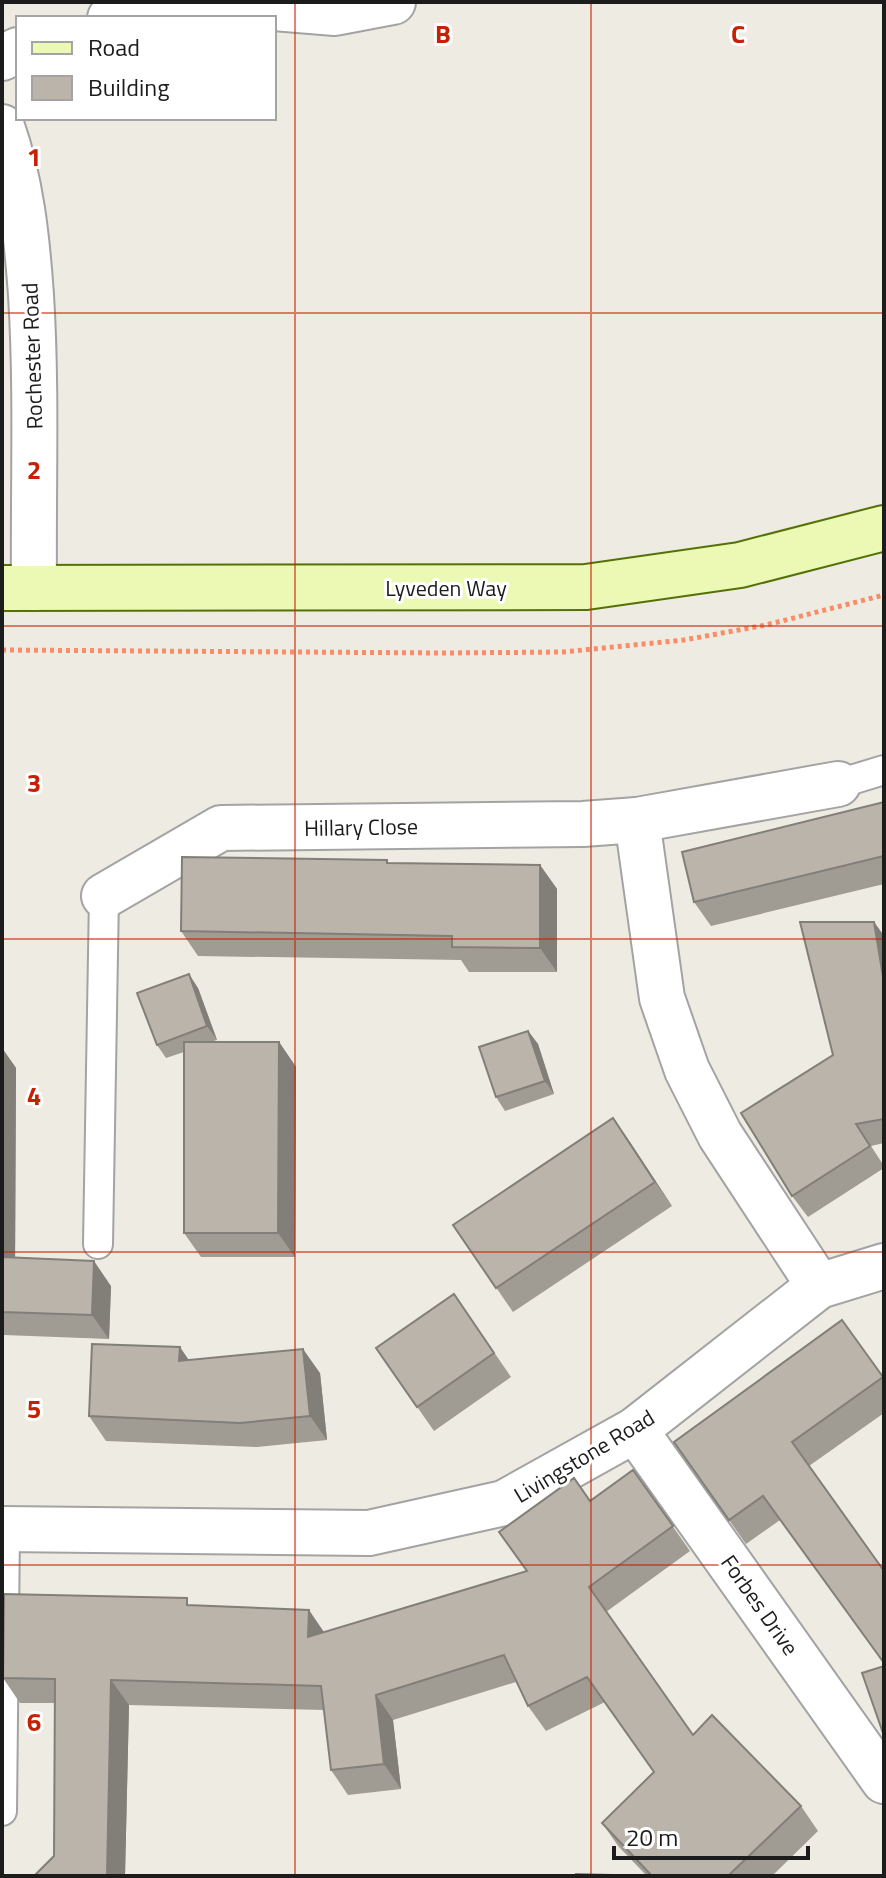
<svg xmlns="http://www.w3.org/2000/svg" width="886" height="1878" font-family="'Titillium Web',sans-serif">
	<rect width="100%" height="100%" fill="#eeece2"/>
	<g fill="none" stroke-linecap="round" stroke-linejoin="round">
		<defs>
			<g id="lane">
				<path d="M838,784L884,770"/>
				<path d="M98,1244L104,896"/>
				<path d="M2,1811L5,1529"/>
			</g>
			<g id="street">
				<path d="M198,2L335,13L393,2"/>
				<path d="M110,18L179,2"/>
				<path d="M2,58L18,50"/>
				<path d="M2,127C21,181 27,238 31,295C37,392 33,490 34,588"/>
				<path d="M637,820L662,998L687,1070L720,1135L819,1286"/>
				<path d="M104,896L221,828L583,824L637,820L838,784"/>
				<path d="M635,1430L884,1781"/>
				<path d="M2,1529L369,1533L504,1503L635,1430L819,1286L884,1266"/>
			</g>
			<path id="secondary" d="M2,588L586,587L740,565L884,528"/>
		</defs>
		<use href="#lane" stroke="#a3a3a3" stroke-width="32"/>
		<use href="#street" stroke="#a3a3a3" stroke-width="48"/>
		<use href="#secondary" stroke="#557106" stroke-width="48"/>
		<path stroke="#f88d68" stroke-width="5" stroke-dasharray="4 4" stroke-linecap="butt" d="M2,650L444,653L563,652L684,640L766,625L884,595"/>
		<use href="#lane" stroke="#fff" stroke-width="28"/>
		<use href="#street" stroke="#fff" stroke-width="44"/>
		<use href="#secondary" stroke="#ebf9b5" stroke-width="44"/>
	</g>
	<g fill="#a09b93">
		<path d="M884,802V884L711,926L694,902Z"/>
		<path d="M387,860L389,863L540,865L557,889V972H469L461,960L198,956L181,931Z"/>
		<path d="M874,922L884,936V1143L871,1146L884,1166V1168L808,1217L792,1196L833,1055Z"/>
		<path d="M198,988L217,1040L210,1042H279L296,1067L295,1257H201L184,1233V1052L166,1058L157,1045Z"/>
		<path d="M528,1031L538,1044L554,1094L505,1111L496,1097Z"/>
		<path d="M2,1048L16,1068L15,1258L111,1286L109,1339L4,1335L2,1393Z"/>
		<path d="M613,1118L672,1206L513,1312L453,1225Z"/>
		<path d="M454,1294L511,1377L434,1431L376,1348Z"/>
		<path d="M842,1320L884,1379V1413L809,1466L780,1520L746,1544L674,1442Z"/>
		<path d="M188,1360L320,1373L327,1440L257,1447L106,1441L89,1416Z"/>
		<path d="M633,1470L690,1551L606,1612L693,1735L801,1806L818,1831L772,1876H576L646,1875L619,1847L602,1823L654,1772L605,1702L546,1731L528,1706L516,1682L393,1720L401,1789L348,1795L331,1770L324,1710L129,1705L125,1876H34L54,1856L55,1703H20L3,1678L192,1605L325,1632L527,1571L590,1501Z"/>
	</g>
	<g fill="#827e78">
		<path d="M540,865L557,889V972L540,948Z"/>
		<path d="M874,922L884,936V983Z"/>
		<path d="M189,974L198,988L217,1040L207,1026Z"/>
		<path d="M528,1031L538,1044L554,1094L545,1081Z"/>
		<path d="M279,1042L296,1067L295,1257L278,1233Z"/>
		<path d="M2,1048L16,1068L15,1282L2,1263Z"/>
		<path d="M613,1118L630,1142L672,1206L655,1182Z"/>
		<path d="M94,1261L111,1286L109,1339L92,1315Z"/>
		<path d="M2,1333L4,1335L2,1393Z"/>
		<path d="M180,1347L197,1372L179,1361Z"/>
		<path d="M303,1349L320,1373L327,1440L310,1416Z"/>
		<path d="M309,1610L326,1635L308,1637Z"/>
		<path d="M111,1680L129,1705L125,1876H107Z"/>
		<path d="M376,1695L393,1720L401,1789L384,1764Z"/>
	</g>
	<g fill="#bab4ab" stroke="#827e78" stroke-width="2">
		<path d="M884,802V856L694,902L682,852Z"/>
		<path d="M182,857L387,860V863L540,865V948L452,947V936L181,931Z"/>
		<path d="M800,922H874L884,983V1119L856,1124L870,1146L792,1196L741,1113L833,1055Z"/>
		<path d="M189,974L207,1026L157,1045L137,993Z"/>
		<path d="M528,1031L545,1081L496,1097L479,1047Z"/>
		<path d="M184,1042H279L278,1233H184Z"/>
		<path d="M613,1118L655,1182L496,1288L453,1225Z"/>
		<path d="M2,1257L94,1261L92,1315L2,1312Z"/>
		<path d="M454,1294L494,1353L417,1407L376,1348Z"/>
		<path d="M842,1320L883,1377L792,1442L884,1571V1663L763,1496L729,1520L674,1442Z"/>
		<path d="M92,1344L180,1347L179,1361L303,1349L310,1416L240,1423L89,1416Z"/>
		<path d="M633,1470L673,1526L589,1587L693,1735L712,1715L801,1806L728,1876H576V1874L652,1876L602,1823L654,1772L587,1677L528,1706L504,1655L376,1695L384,1764L331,1770L321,1686L111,1680L107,1876H34L54,1856L55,1679L3,1678L4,1594L187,1598V1605L309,1610L308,1637L527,1571L499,1532L574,1478L590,1501Z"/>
		<path d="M884,1666V1736L862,1673Z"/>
	</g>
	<path fill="none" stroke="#c72002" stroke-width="2" stroke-opacity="0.55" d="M295,2V1876M591,2V1876M2,313H884M2,626H884M2,939H884M2,1252H884M2,1565H884"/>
	<g text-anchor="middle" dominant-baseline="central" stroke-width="6" stroke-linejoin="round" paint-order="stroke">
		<g font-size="22" fill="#1c1c1c" stroke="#fff">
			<text transform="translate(32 356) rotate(-92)">Rochester Road</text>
			<text x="446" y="588">Lyveden Way</text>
			<text transform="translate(361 827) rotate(-1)">Hillary Close</text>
			<text transform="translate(584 1456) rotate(-31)">Livingstone Road</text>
			<text transform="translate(760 1605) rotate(55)">Forbes Drive</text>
		</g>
	</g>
	<g font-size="26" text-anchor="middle" font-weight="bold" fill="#c72002" stroke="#fff" stroke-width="6" stroke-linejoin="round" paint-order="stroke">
		<text x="443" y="43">B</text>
		<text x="738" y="43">C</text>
		<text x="34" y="166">1</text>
		<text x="34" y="479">2</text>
		<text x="34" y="792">3</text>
		<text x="34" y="1105">4</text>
		<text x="34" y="1418">5</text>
		<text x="34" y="1731">6</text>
	</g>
	<rect width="886" height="1878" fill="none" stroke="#1c1c1c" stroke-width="8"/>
	<rect x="16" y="16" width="260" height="104" fill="#ffffff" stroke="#a4a4a4" stroke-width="2"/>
	<rect x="32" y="42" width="40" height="12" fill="#ebf9b5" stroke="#a4a4a4" stroke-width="2"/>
	<text x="88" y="56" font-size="24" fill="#1c1c1c">Road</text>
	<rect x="32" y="76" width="40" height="24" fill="#bab4ab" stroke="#a4a4a4" stroke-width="2"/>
	<text x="88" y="96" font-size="24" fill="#1c1c1c">Building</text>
	<path d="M614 1846v12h194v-12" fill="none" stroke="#1c1c1c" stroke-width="4"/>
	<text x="626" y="1846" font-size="24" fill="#1c1c1c" stroke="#ffffff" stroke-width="6" paint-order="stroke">20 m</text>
</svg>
